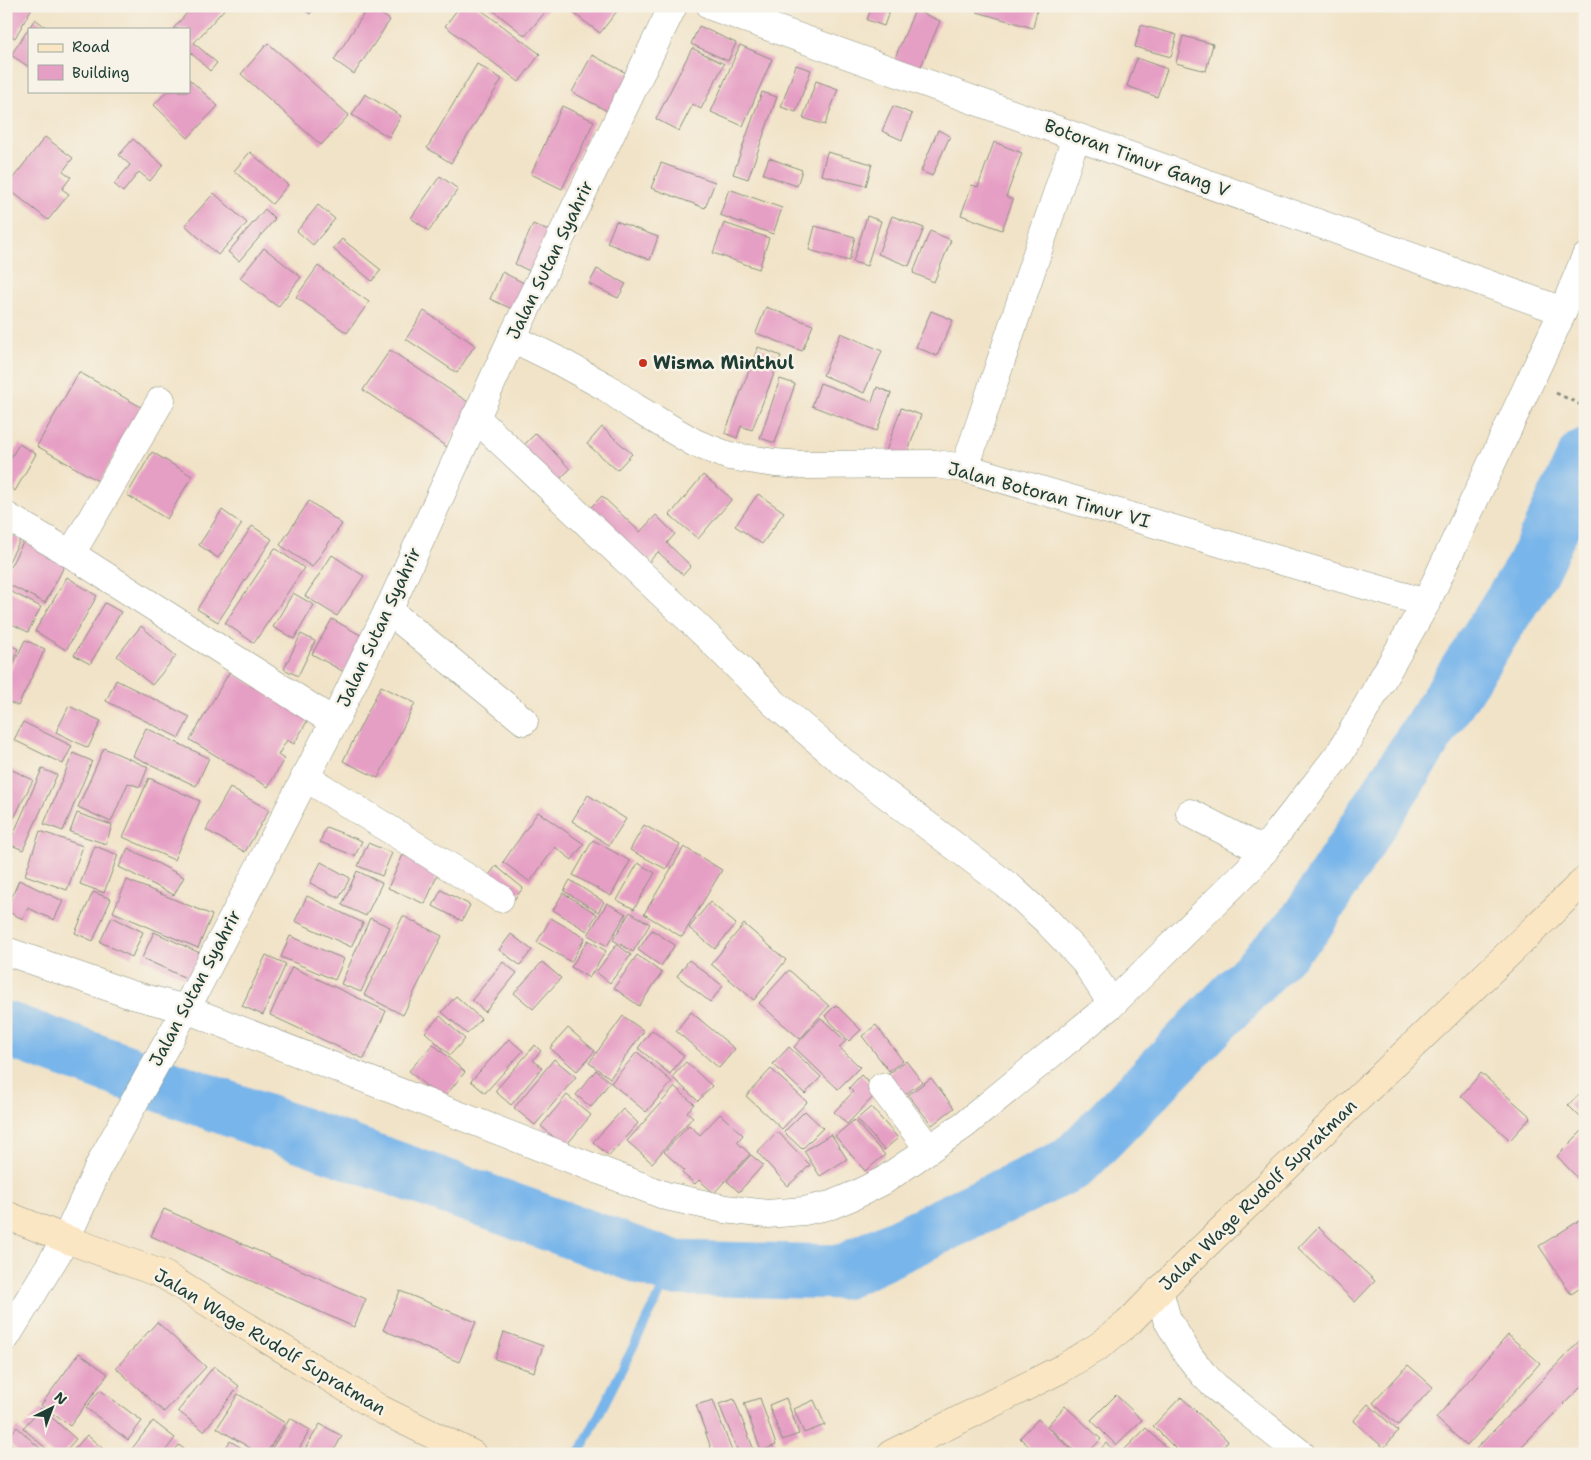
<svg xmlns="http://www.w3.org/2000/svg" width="1591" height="1460" font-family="'Shantell Sans',sans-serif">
	<rect width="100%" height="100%" fill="#f7f3e8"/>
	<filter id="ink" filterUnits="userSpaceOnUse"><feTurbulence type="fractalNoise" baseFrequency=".02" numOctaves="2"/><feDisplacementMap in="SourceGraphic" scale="10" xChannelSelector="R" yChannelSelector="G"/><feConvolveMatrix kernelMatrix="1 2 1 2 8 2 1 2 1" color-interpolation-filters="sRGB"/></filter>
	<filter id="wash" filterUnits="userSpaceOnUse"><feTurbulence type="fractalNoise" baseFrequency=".0096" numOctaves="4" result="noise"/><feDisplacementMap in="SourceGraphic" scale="20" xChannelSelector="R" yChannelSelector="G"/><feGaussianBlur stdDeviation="1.12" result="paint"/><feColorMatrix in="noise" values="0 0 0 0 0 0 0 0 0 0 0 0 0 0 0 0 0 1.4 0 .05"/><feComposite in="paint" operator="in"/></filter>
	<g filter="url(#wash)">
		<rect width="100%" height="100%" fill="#f1e3c7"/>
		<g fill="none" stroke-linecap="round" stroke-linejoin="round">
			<path stroke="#78b5ea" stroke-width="9" d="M579,1454L673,1268"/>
			<path stroke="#78b5ea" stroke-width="55" d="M6,1029L673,1268L843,1272L1073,1163L1304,926L1532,569L1585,456"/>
		</g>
		<g id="blocks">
			<g fill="#e69fc4">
				<path d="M6,6H33L15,38L6,33Z"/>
				<path d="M193,6H227L194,43L217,63L210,71L189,51V29H173Z"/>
				<path d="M301,6H316L310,14Z"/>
				<path d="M369,6L390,20L354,74L334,60Z"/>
				<path d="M460,6H476L540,54L519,82L445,26Z"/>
				<path d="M488,6H543L547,10L525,36Z"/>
				<path d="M564,6H621L600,33Z"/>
				<path d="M848,6H862L860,11Z"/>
				<path d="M872,6H891L884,26L867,20Z"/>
				<path d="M979,6H1038L1033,28L977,12Z"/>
				<path d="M1169,6H1185L1184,11Z"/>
				<path d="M915,10L940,21L919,71L894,60Z"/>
				<path d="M35,19L48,29H29V67L11,55Z"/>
				<path d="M1141,25L1177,35L1171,57L1135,47Z"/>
				<path d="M699,26L736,43L728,61L691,44Z"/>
				<path d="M1183,36L1213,44L1206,71L1176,63Z"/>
				<path d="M268,43L349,115L321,145L241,74Z"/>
				<path d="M740,45L772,59L743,126L711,112Z"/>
				<path d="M692,48L724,64L701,109L693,104L679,131L656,119Z"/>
				<path d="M592,55L630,75L609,112L572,92Z"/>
				<path d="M1137,58L1167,69L1157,97L1127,86Z"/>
				<path d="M477,64L502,79L451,163L427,148Z"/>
				<path d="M796,65L811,70L796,112L781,107Z"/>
				<path d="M189,79L218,106L188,138L154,105L167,91H189Z"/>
				<path d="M816,81L838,89L825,125L803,118Z"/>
				<path d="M762,92L777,97L748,179L733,174Z"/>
				<path d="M365,94L401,116L389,137L352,115Z"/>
				<path d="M562,106L594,121L562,189L531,174Z"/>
				<path d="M893,106L912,114L902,140L882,131Z"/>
				<path d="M938,130L950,136L932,176L921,171Z"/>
				<path d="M45,137L73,158L63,171L71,177L62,189L69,194L48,220L6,187Z"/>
				<path d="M133,139L163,165L150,181L139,172L123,192L114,184L130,165L119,155Z"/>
				<path d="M994,142L1022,153L1006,197L1013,200L1002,230L961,215L972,185L978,187Z"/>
				<path d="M250,152L288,185L272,204L234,171Z"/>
				<path d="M827,152L872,164L866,186L821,175Z"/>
				<path d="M769,158L802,170L797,186L763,174Z"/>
				<path d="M661,163L715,182L705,208L651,188Z"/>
				<path d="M440,176L458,189L429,231L411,218Z"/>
				<path d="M729,189L782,208L773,234L720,215Z"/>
				<path d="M214,193L247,223L218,255L185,225Z"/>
				<path d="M318,205L335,219L313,245L297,231Z"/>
				<path d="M265,209L275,219L239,261L228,252Z"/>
				<path d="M867,216L881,221L867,266L853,262Z"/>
				<path d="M892,216L924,228L909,266L878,254Z"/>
				<path d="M616,221L658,237L650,260L607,243Z"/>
				<path d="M724,223L769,238L759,269L713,253Z"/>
				<path d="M533,224L557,235L538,275L515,264Z"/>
				<path d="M815,226L855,237L849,261L809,250Z"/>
				<path d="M930,231L951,240L934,282L913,273Z"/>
				<path d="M342,239L381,270L372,281L333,249Z"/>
				<path d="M264,248L301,277L278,307L240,278Z"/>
				<path d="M318,266L369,302L347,333L296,297Z"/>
				<path d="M597,269L626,284L618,298L589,284Z"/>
				<path d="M502,272L524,283L512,309L490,299Z"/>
				<path d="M766,307L813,325L802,351L756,333Z"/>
				<path d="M424,311L475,345L457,373L406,339Z"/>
				<path d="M931,311L953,320L937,356L916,347Z"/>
				<path d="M841,333L882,351L864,393L823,375Z"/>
				<path d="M758,347L781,356L752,430L741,426L737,438L725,433Z"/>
				<path d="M390,350L474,406L447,447L363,390Z"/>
				<path d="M79,372L141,407L100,482L37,446Z"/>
				<path d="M780,379L795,384L775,443L760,438Z"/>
				<path d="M820,383L872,402L877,387L891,393L877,431L812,406Z"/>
				<path d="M901,408L921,415L906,457L886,451Z"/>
				<path d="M602,427L632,454L617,470L587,444Z"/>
				<path d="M536,433L570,469L555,484L521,448Z"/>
				<path d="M19,444L36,454L15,491L6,485V466Z"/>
				<path d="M152,452L192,476L167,519L127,495Z"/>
				<path d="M703,475L732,499L698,539L670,515Z"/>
				<path d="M758,494L784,512L762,544L735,526Z"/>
				<path d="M602,496L640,532L656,515L675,534L667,543L691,566L683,575L658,552L645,566L587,511Z"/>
				<path d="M309,501L342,524L312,567L280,545Z"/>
				<path d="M222,510L242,524L218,558L199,545Z"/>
				<path d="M252,526L272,539L218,622L197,609Z"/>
				<path d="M6,532L20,540L6,567Z"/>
				<path d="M24,541L66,563L45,603L6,583V574Z"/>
				<path d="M275,548L304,568L254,643L225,623Z"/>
				<path d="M332,555L364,576L337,616L305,596Z"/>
				<path d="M67,577L97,596L66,650L35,631Z"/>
				<path d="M6,589L41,607L28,632L6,621Z"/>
				<path d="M293,593L314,605L294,639L273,627Z"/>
				<path d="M105,603L121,612L90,664L74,655Z"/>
				<path d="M332,619L364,637L344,672L312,654Z"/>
				<path d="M141,626L176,656L152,685L117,656Z"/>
				<path d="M301,634L315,641L298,676L284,669Z"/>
				<path d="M25,640L45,649L18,706L6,701V680Z"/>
				<path d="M6,643L18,649L10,668L6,666Z"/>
				<path d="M230,671L309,718L294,744L287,740L278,755L284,759L268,787L190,740Z"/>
				<path d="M116,680L190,717L179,738L106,701Z"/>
				<path d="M381,686L415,703L378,778L343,761Z"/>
				<path d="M69,706L101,721L88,748L56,732Z"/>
				<path d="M23,722L72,746L63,764L14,740Z"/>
				<path d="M146,728L209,758L196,786L133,756Z"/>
				<path d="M104,748L148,767L140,787L128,783L111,822L78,807Z"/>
				<path d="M73,753L92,761L63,831L44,824Z"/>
				<path d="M6,767L33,780L14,818L6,814Z"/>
				<path d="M42,769L57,775L23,850L9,844Z"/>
				<path d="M149,778L200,801L174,860L123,837Z"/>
				<path d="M230,788L269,810L245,852L206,830Z"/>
				<path d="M588,795L626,819L609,845L572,821Z"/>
				<path d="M538,812L584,844L572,860L555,847L530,882L503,862Z"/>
				<path d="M77,813L112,825L106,844L70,832Z"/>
				<path d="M6,819L13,822L6,836Z"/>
				<path d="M644,825L680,845L666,869L630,850Z"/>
				<path d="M326,827L362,841L355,856L320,842Z"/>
				<path d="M40,831L83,846L67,890L25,875Z"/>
				<path d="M593,840L630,861L611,896L573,875Z"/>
				<path d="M368,843L392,853L382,876L358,866Z"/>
				<path d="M95,846L118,855L104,893L80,884Z"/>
				<path d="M684,847L722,870L682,937L644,914Z"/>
				<path d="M128,848L184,877L174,895L119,867Z"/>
				<path d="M403,855L439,871L425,904L388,888Z"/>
				<path d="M321,862L350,878L339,898L310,883Z"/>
				<path d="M638,863L655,873L634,909L617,900Z"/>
				<path d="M496,866L523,888L513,901L486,879Z"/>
				<path d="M357,871L382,883L366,916L342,905Z"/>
				<path d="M19,880L63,901L54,920L28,908L23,919L6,911Z"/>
				<path d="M127,880L212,915L198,948L113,912Z"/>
				<path d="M570,880L604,902L598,912L564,891Z"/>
				<path d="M441,890L470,905L462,921L433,906Z"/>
				<path d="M93,892L111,899L93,941L75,933Z"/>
				<path d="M563,893L597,914L587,931L553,910Z"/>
				<path d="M307,896L363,923L351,947L295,921Z"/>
				<path d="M710,902L736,924L715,949L689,928Z"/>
				<path d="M607,903L626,914L607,946L588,935Z"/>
				<path d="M630,912L650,924L633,952L613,940Z"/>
				<path d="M403,916L442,936L403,1015L364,995Z"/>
				<path d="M112,917L143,932L132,957L100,942Z"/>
				<path d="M370,918L390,927L361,992L341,984Z"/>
				<path d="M551,918L585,938L571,962L537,942Z"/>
				<path d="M744,924L786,960L754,1000L711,964Z"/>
				<path d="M652,930L675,945L661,966L638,950Z"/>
				<path d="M154,932L200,953L188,979L142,958Z"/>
				<path d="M511,934L532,950L520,965L499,950Z"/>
				<path d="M290,936L344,959L335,980L281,957Z"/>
				<path d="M588,940L606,951L589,978L571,967Z"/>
				<path d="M617,944L631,955L610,983L596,972Z"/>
				<path d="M266,955L286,964L263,1015L242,1006Z"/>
				<path d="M637,955L662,973L639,1006L614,988Z"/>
				<path d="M689,960L723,986L710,1002L677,976Z"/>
				<path d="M503,962L517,973L485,1012L472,1000Z"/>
				<path d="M542,962L561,978L533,1009L514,993Z"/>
				<path d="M292,967L386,1011L364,1059L270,1015Z"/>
				<path d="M789,970L829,1006L800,1039L759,1003Z"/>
				<path d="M456,996L481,1019L467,1034L442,1012Z"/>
				<path d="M836,1005L861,1030L849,1041L825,1016Z"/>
				<path d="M691,1012L735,1049L719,1068L676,1031Z"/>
				<path d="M440,1016L465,1039L450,1055L425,1032Z"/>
				<path d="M623,1016L644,1031L610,1078L589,1063Z"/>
				<path d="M821,1018L846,1041L839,1047L860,1067L838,1089L794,1047Z"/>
				<path d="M876,1025L903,1061L889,1071L862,1036Z"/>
				<path d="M568,1028L595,1051L577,1071L550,1048Z"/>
				<path d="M652,1030L684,1056L670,1074L638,1048Z"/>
				<path d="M509,1039L523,1051L485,1093L471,1081Z"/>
				<path d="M433,1044L465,1072L442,1100L409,1071Z"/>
				<path d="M535,1045L541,1051L533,1060L542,1068L511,1105L495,1091Z"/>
				<path d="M789,1047L821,1077L805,1094L773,1064Z"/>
				<path d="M637,1052L672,1082L646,1112L611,1083Z"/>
				<path d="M554,1059L576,1077L535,1125L514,1108Z"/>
				<path d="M906,1061L922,1082L902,1097L886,1076Z"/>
				<path d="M686,1062L712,1086L698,1101L672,1077Z"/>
				<path d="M771,1069L807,1102L782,1129L746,1096Z"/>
				<path d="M596,1070L610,1082L591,1107L576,1095Z"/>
				<path d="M1481,1073L1531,1117L1510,1140L1461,1096Z"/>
				<path d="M861,1075L878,1092L847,1124L834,1112L853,1092L849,1088Z"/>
				<path d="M931,1078L954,1108L932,1125L908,1095Z"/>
				<path d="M675,1087L694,1104L687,1112L693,1117L652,1163L627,1141Z"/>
				<path d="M1585,1089V1122L1568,1105Z"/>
				<path d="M567,1095L591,1115L565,1147L541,1126Z"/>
				<path d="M871,1107L898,1138L884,1150L857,1119Z"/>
				<path d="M623,1109L638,1123L609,1156L593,1142Z"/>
				<path d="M805,1111L823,1128L802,1149L784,1132Z"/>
				<path d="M720,1114L743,1135L737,1142L750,1154L714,1193L699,1180L695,1184L682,1173L684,1170L664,1152L689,1125L700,1135Z"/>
				<path d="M854,1120L885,1155L865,1171L835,1136Z"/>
				<path d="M1582,1131L1585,1134V1186L1557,1156Z"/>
				<path d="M778,1132L810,1165L788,1186L757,1152Z"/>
				<path d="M831,1134L847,1159L820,1176L804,1151Z"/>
				<path d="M751,1155L763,1165L739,1192L727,1181Z"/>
				<path d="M164,1209L366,1299L354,1327L151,1236Z"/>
				<path d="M1585,1217V1285L1571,1294L1539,1246Z"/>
				<path d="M1318,1227L1375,1281L1355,1302L1298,1248Z"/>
				<path d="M400,1291L476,1322L459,1362L383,1330Z"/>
				<path d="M157,1322L206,1367L164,1412L116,1368Z"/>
				<path d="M504,1332L543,1346L534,1372L495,1359Z"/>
				<path d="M1508,1335L1540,1363L1467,1446L1436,1418Z"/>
				<path d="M1585,1335V1383L1514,1454H1482L1476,1449Z"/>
				<path d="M79,1353L108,1374L70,1426L41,1405Z"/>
				<path d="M1408,1365L1433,1387L1398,1425L1373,1403Z"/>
				<path d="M214,1366L239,1386L204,1431L178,1411Z"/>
				<path d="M100,1390L142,1421L128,1440L86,1408Z"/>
				<path d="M238,1394L285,1423L266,1454H260L217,1428Z"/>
				<path d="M1116,1395L1142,1420L1116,1445L1091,1420Z"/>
				<path d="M1181,1397L1228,1441L1216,1454H1181L1153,1426Z"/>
				<path d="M760,1398L776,1445L761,1451L744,1403Z"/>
				<path d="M786,1398L799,1434L782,1440L769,1405Z"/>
				<path d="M734,1399L754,1450L743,1454H739L719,1404Z"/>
				<path d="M713,1400L733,1454H713L696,1405Z"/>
				<path d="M814,1400L825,1425L804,1433L794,1409Z"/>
				<path d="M1368,1404L1398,1431L1384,1448L1353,1421Z"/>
				<path d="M1065,1406L1101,1439L1087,1454H1078L1047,1426Z"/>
				<path d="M41,1408L76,1439L63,1454H52L23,1428Z"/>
				<path d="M290,1418L310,1430L296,1454H278L271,1450Z"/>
				<path d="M1038,1419L1076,1454H1037L1020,1438Z"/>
				<path d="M153,1421L175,1438L163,1454H128Z"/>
				<path d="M320,1424L342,1436L332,1454H302Z"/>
				<path d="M17,1427L46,1454H21L6,1440Z"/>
				<path d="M1146,1428L1173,1454H1126L1123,1451Z"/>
				<path d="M87,1435L109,1454H70Z"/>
				<path d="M230,1441L252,1454H222Z"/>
				<path d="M1106,1443L1118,1454H1096Z"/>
				<path d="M6,1444L18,1454H6Z"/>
				<path d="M179,1445L190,1454H172Z"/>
				<path d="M1001,1449L1005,1454H995Z"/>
			</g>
		</g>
	</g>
	<g filter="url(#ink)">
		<use href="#blocks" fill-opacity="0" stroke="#88907e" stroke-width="1"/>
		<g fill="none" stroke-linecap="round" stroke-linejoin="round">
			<defs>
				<g id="minor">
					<path d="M711,6L1563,311"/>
					<path d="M512,338L555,359L606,387L634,407L695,443L729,456L775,463L802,465L935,464L965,468L1426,603"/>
					<path d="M475,417L707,636L774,703L843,762L1012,889L1047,921L1083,959L1112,1004"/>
					<path d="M965,468L1076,137"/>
					<path d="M6,516L71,554L334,722"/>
					<path d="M71,554L161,400"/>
					<path d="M388,610L524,721"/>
					<path d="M305,777L500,898"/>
					<path d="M1190,813L1264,851"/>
					<path d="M6,951L129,994L186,1009L666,1196L725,1209L767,1214L804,1211L831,1205L855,1195L883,1181L964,1125L1112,1004L1250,868L1340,753L1426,603L1563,311L1585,258"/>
					<path d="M882,1087L929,1149"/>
					<path d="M66,1239L101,1162L186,1009L334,722L393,600L512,338L673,6"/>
				</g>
				<g id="tertiary">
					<path d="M1159,1291L1167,1319L1189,1356L1203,1374L1216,1387L1301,1454"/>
					<path d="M6,1337L66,1239"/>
				</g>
				<g id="secondary">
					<path d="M6,1215L66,1239L164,1275L380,1409L472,1454"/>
					<path d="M891,1454L1063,1368L1099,1346L1128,1323L1187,1263L1585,880"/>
				</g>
			</defs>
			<use href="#minor" stroke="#88907e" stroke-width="29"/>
			<use href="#tertiary" stroke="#88907e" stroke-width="29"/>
			<use href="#secondary" stroke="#88907e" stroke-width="29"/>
			<path stroke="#88907e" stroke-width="3" stroke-dasharray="4 4" stroke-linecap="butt" d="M1556,393L1585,407"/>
			<use href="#minor" stroke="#fff" stroke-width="28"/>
			<use href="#tertiary" stroke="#fff" stroke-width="28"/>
			<use href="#secondary" stroke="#fbe6c4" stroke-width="28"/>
		</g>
	</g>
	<circle fill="#c8321e" stroke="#f7f3e8" stroke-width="2" cx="643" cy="363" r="5"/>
	<g text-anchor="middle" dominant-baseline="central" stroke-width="5" stroke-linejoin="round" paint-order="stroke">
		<g font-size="18" fill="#1f3d34" stroke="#f7f3e8">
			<text transform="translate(1137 158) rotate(20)">Botoran Timur Gang V</text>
			<text transform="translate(550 260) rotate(-64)">Jalan Sutan Syahrir</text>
			<text transform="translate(1049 495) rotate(15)">Jalan Botoran Timur VI</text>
			<text transform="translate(379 627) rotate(-65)">Jalan Sutan Syahrir</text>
			<text transform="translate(195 988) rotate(-62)">Jalan Sutan Syahrir</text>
			<text transform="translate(1258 1195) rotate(-44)">Jalan Wage Rudolf Supratman</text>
			<text transform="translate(270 1342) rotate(31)">Jalan Wage Rudolf Supratman</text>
		</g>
		<g font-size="18" font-weight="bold" fill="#1f3d34" stroke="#f7f3e8" text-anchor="start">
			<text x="653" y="363">Wisma Minthul</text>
		</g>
	</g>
	<rect width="1591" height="1460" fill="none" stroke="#f7f3e8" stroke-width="25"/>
	<rect x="28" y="28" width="162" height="65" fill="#f7f3e8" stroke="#a1aaa0"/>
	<rect x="38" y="44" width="25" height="8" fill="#fbe6c4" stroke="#a1aaa0"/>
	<text x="72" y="52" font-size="15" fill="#1f3d34">Road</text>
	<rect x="38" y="65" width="25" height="15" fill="#e69fc4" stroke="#a1aaa0"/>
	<text x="72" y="78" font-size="15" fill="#1f3d34">Building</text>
	<g transform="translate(52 1408) rotate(42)" stroke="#f7f3e8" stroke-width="4" paint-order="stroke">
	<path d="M0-4L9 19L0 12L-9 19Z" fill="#1f3d34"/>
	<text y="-8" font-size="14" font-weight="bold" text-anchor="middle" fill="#1f3d34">N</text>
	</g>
</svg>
